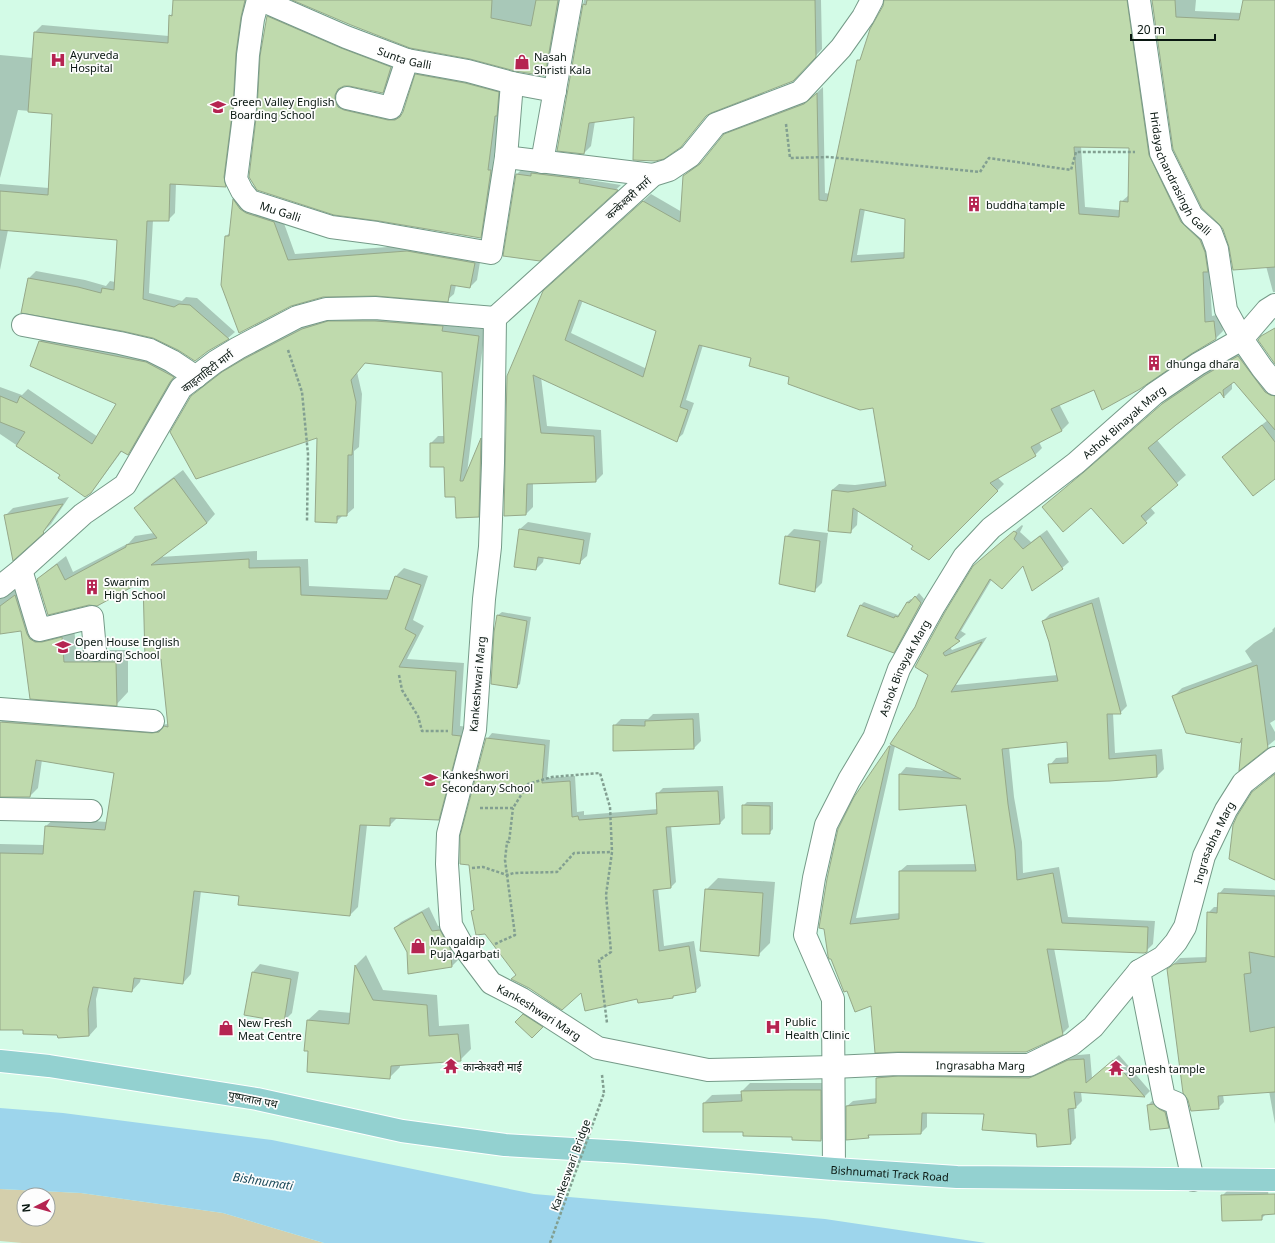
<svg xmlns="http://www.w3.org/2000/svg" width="1275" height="1243" font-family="'Noto Sans','Noto Sans Devanagari',sans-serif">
	<rect width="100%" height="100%" fill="#d3fbe7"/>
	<path fill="#d4cfac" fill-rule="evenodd" d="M0,1189L81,1193L223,1213L324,1243H22L0,1241ZM24,1195H48V1219H24Z"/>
	<path fill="#9dd5ec" d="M0,1108L63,1113L272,1140L534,1194L825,1219L986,1243H324L223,1213L81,1193L0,1189Z"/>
	<g fill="#0003" fill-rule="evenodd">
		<path d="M174,0H250L232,179L225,186L176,183L175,213L168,220H153L149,293L182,301L186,297L197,298L235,332L228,338L208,350L178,349L29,278L36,271L85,280L106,286L110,281L115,282L118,239L8,230L0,270V184L49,188L53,113L18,110L0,178V55L33,58L35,32L42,25L169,36L170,16L173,13Z"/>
		<path d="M295,0H563L551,68L544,75Z"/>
		<path d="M584,0H821L822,49L800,73L709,113L681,146L635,116L595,121L591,146L584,153L558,150Z"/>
		<path d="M885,0H1134L1155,148L1207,233L1212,316L1221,314L1223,331L1216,338L1059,404L1069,423L1062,430L1039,442L1042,448L1035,455L998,478L1004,484L929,559L915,546L858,510L857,525L850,532L832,490L839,484L855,485L886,481L874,407L790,376L752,357L703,345L686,400L694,403L683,434L676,440L541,377L547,426L601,430L603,474L596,481L533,483V507L526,514L505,515L551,284L651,194L682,212L684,176L691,169L704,160L732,128L812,97L823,87L825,193L830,194L879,19ZM1081,146L1130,147L1129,195L1121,202L1120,210L1085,207ZM865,209L906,218L905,252L857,255ZM583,300L658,331L647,369L571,333Z"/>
		<path d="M1153,0H1196L1195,11L1242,13L1244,0H1275V292H1273L1266,266L1230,247Z"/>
		<path d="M273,11L396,62L388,86L382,92L349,85L341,86L340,88V95L394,115L403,114L416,75L422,69L504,87L493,164L496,165L486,232L480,237L379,220L268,17Z"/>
		<path d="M522,169L584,174V179L621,185L539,260L504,255L517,174Z"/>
		<path d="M240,193L281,215L295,254L414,245L481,256L477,280L470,287L456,285L454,294L447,300L376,295L226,236L231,232L234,200Z"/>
		<path d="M336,315L485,329L467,473L482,439L488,433L485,509L478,516L456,496L445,466L431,443L438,436H444L443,371L365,362L357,372L362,394L359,447L354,451V508L346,515H343L336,522L318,437L191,397L199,389L230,365L252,352L310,322Z"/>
		<path d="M47,334L153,355L177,374L134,447L128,454L122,451L96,486L89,494L0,434V387L22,395L28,389L98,437L117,403L40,341Z"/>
		<path d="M1247,347L1275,384V478L1224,457L1232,448L1268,420L1234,380L1232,382V389L1224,397L1220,391L1157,440L1186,475L1150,507L1155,513L1123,543L1094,464L1172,395L1215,366Z"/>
		<path d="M183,470L215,514L207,523L160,557L257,551V560L308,559L309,586L391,590L396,576L404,568L428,576L413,620L424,626L407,659L464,663L460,726L469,727L447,810L438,819L398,817L390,825H367L358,907L350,915L240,896L201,891L191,974L183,983L141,978L140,982L132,991L99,987L96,999L97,1027L89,1036L58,1034L24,1029H0V844L45,845L46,826L55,818L107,822L115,772L42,760L38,788L30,796L0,795V732L1,722L10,713L161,725L168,724L162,657L144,580L97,605L38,579L47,571L66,556L73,572L129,543L135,536L154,533L135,508L144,499Z"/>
		<path d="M69,497L51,524L43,532L6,515L13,508Z"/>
		<path d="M528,522L591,533L587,556L579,563L544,557L543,562L536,569L520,529Z"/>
		<path d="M1022,525L1023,526L1020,532L1031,542L1047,530L1069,562L1062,568L1023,565L992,579L961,631L966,634L950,647L952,650L987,637L956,685L1058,675L1050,642L1043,621L1050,614L1099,597L1127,706L1120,713H1113L1115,753L1162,749L1164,769L1157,776L1110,780L1050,765L1056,758L1069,757L1068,741L1009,747L1014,797L1022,842L1023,873L1059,867L1068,917L1155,921L1153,944L1146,951L1054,948L1069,1027L1062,1034L872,1005L832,958L890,746L916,707L981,560ZM895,746L946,771L906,767L900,774L966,803L976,864L907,865L900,871V913L856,918Z"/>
		<path d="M794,529L828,533L822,583L814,591L786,537Z"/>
		<path d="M15,587L39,621L74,626L76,650H128V692L116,705L31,698L22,630L0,622V596Z"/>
		<path d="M919,593L924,599L897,648L893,652L849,635L861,605L864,602L898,615L900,612L901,613L907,602L911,599L913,600Z"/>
		<path d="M502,612L531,617L520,684L516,687L498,615Z"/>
		<path d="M1275,627V720L1270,723L1275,732V740L1240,768L1243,738L1240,742L1174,696L1182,688L1252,662L1245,651L1254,643L1273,631L1272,630Z"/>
		<path d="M699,713L701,741L694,748L614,726L621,719H648L653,714Z"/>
		<path d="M492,733L550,740L547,778L575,776L577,812L584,811V815L658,809L657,794L663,788L723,786L725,818L720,823L671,825L676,882L671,887L658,888L664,946L694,941L701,986L695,991L675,994L673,997H638L517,975L472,911L474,909L487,739Z"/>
		<path d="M1275,773V879L1253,792Z"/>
		<path d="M747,802H773V829L769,833L743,806Z"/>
		<path d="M718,878L775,882L770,943L758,955L706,890Z"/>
		<path d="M1224,888L1275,890V1124L1269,1091L1223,1095L1224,1102L1218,1108L1168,969L1180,958L1207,957L1208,913L1214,907H1218L1219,894Z"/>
		<path d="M429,907L438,926L446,924L455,942L458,960L452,966L408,952L395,928L401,922Z"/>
		<path d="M366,955L383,990L437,995L439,1026L469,1024L471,1049L460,1060L400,1065V1067L389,1078L309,1050L308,1020L319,1010L352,1013L356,965Z"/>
		<path d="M260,964L299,972L292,1013L284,1021L253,972Z"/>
		<path d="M527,1011L545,1023L532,1037L517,1022Z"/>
		<path d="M1090,1054L1092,1078L1119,1055L1150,1091L1145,1096L1081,1092L1082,1101L1076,1107H1074L1076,1138L1071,1143L1037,1133L985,1113L927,1112V1127L921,1133H872L868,1137L847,1106L853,1101L877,1098V1078L882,1072Z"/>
		<path d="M750,1083H828L829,1132L821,1140L744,1131L704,1103L712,1095L743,1094L742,1091Z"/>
		<path d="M1152,1101H1157L1169,1108L1172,1124L1168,1127L1148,1105Z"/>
		<path d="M1268,1187L1269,1211L1261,1219L1222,1196L1230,1188Z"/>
	</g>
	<g fill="#bfdaad" stroke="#96a889" fill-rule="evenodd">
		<path d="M173,0H245L241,17L236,53L233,107L224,177L226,187L170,184L169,221H147L143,299L174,307L179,304L190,305L229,339L208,351L195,361L178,350L153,338L122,331L21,313L28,278L78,287L101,293L102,288L114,290L117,240L0,230V191L48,195L52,114L28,112L34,32L168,43L169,15L172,16Z"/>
		<path d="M292,0H492L491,18L531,26L536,0H558L545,76L515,71L470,59L410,48L351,25Z"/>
		<path d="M587,0H815L816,57L793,81L711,113L706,116L681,147L664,159L655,161L633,160L634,117L589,123L584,154L557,151L583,4L586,5Z"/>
		<path d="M884,0H1127L1149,155L1181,222L1200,240L1205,252L1208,272H1203L1205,322L1214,321L1216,339L1191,354L1140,389L1102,410L1094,390L1051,409L1062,431L1031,447L1036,456L990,483L998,491L929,560L911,549L913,546L853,508L851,533L828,531L832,490L848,492L886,486L873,408L860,410L788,384L789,377L749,366L751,358L699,345L680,407L688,410L677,442L533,375L541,433L594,436L596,482L527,484L526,515L504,516L507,376L543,291L643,201L680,222L683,176L700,164L724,134L804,104L817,93L819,200L827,201L857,60H860L870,29L883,6ZM1074,147L1129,148L1128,202L1120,201L1119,217L1079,214ZM860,209L905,219L904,258L851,262ZM579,300L656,331L643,377L565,340Z"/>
		<path d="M1152,0H1175L1176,17L1239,20L1243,0H1275V267L1233,270L1229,247L1223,229L1219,224L1202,208L1173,149Z"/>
		<path d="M267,16L341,48L391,67L383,93L349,86H344L338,89L335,95V101L338,107L344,110L388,120H395L400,117L403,112L415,74L465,83L499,92L497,116H495L488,170H491L481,238L379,221L334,215L257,190L249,177L257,110L260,56Z"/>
		<path d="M531,173L580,179L579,183L618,190L540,261L503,256L516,174L531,176Z"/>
		<path d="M233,199L240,209L246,213L274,222L288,260L407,251L475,263L470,288L451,285L448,302L376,296L323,297L291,306L239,333L221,285L225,236H229Z"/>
		<path d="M328,321H375L443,326L442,331L479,336L460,481H463L481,438L479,517L456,518L455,497H445L444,467H430V443H444L442,372L365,363L351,380L356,402L352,455H348L347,516H337V523L315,522L317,438L196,479L170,432L191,396L222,372L244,359L302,329Z"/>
		<path d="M1275,328V364L1258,340L1261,336Z"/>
		<path d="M39,341L146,362L174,377L170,382L128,455L121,451L91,493L85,497L58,478L60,475L16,446L25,432L0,422V396L17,403L20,396L92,444L116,404L30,366Z"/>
		<path d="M1238,356L1265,392L1270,395L1275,396V430L1234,382L1223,390L1224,398L1220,392L1176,425L1148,448L1178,485L1141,516L1147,523L1123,544L1091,508L1063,532L1042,507L1084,472L1162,404L1205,375Z"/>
		<path d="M1262,425L1275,442V479L1253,496L1222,457Z"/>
		<path d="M174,478L207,523L151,565L249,559V568L300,567L301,595L387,599L395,576L421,585L405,629L416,635L399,667L456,671L452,735L461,736L439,820L390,818V826L360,825L350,916L238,905L239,896L194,891L183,984L134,978L132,992L93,987L88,1009L89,1036L58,1038L57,1035L23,1034V1030H0V853L43,854L45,826L105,830L114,773L36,760L30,797H0V722L152,733L159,732L164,726L168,727L161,659H145L143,581L97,606L89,605L48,615L37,579L57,564L65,580L126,547V545L157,538L134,508Z"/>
		<path d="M63,504L43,532L44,533L13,561L4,515Z"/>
		<path d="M519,529L584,540L580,564L538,557L536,570L514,567Z"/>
		<path d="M1014,531L1017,533L1014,539L1023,549L1040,536L1063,569L1032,591L1023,566L1002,589L990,579L955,638L960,641L943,653L945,656L982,642L951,692L1058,681L1049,642L1042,621L1092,603L1121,714H1107L1109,759L1156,755L1157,777L1110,781L1050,783L1048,764L1068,763L1067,742L1002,749L1008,804L1015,850L1017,880L1053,873L1062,923L1148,927L1147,952L1144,953L1047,949L1063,1035L1026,1052H898L875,1053L871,1006L855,1012L847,991L844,992L831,959H829L828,956L824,929L819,928L827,879L838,829L854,797L889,746H890L850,924L899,919V871H976L966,805L899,810V774L961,779L890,744L915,707L928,675L915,667L945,612L973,566Z"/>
		<path d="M785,536L820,541L815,592L779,584Z"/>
		<path d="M15,595L27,634L30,639L35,642H42L62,637L64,662H116L117,706L30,699L21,631L0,634V606Z"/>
		<path d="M915,596L921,603L894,653L847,636L860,605L894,618L895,616L898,617L907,602L909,603Z"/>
		<path d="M497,615L527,621L517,688L491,684L494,632Z"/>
		<path d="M1257,665L1268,748L1239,771L1242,738L1240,743L1186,733L1172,696Z"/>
		<path d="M693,719L694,749L613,751V725L645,726V721Z"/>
		<path d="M486,738L545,745L542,783L570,781L572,817L578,816L579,820L657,814L656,793L718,791L720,824L666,827L671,888L653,890L659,951L689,946L696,992L673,996V998L638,1003L637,999L585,1011L581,993L562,1010L529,988L511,979L516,975L485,934L476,935L471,911L474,910L469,865L460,864V836Z"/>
		<path d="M1275,774V880L1229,859L1233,825L1237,816L1252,792Z"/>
		<path d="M742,805L770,806V834H742Z"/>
		<path d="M705,889L763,893L759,956L700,951Z"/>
		<path d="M1218,893L1275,896V957L1249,952L1251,973L1244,974L1250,1032L1275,1027V1092L1218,1096L1219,1109L1191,1111L1188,1100L1183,1093L1167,969L1174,964L1206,962L1207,912L1217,913Z"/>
		<path d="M422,912L432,931L440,930L450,948L452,967L408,974L407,952L394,928Z"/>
		<path d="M355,965L373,1000L427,1005L429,1036L458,1034L461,1061L391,1066L390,1079L307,1072L308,1051H304L307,1020L349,1024Z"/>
		<path d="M252,972L291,979L284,1022L244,1015Z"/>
		<path d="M523,1014L543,1027L532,1038L515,1022Z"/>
		<path d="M1084,1059L1086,1083L1113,1060L1145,1097L1074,1092L1076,1108L1068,1109L1071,1144L1037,1147L1036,1134L982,1130L984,1114L922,1113L921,1134L868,1135L869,1138L846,1140V1106L876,1103V1078L898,1076L1029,1078L1034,1076L1068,1060Z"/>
		<path d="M791,1090H821V1141L792,1140V1137L743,1136V1132H703V1103L742,1101L741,1091Z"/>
		<path d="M1154,1104L1159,1109L1165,1112L1169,1128L1150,1130L1147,1105Z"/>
		<path d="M1275,1194V1214L1262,1215V1220L1222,1221L1221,1195Z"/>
	</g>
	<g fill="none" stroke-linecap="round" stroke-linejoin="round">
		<defs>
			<g id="minor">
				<path id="s1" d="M258,0L253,19L248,55L245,108L236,179L242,191L250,201L331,227L377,233L491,253L506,157L512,83"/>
				<path id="s2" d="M261,0L346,37L407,60L468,71L512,83L555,91"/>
				<path id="s3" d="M1139,0L1161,153L1192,216L1211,233L1217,249L1226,310L1242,339L1262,368L1275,384"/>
				<path d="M347,98L391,108L407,60"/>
				<path d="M506,157L653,175"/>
				<path d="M542,162L571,0"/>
				<path id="s4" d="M495,318L493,463L490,547L484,599L475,730L448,834L447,864L451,925L461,943L491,983L522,999L598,1048L708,1070L833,1067L898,1064L1029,1065L1072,1044L1093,1027L1139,971"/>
				<path d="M495,318L653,175L669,170L690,156L716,124L800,92L841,48L863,17L872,0"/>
				<path d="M23,325L120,343L150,350L172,361L196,377"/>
				<path d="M21,570L39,630L92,617L95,650"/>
				<path d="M0,587L21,570L83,514L125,485L181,388L215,362L238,348L297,317L326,309L375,308L495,318"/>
				<path d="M0,709L153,721"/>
				<path d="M0,809L91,811"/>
				<path id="s5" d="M834,1169L833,999L805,935L814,878L826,825L849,780L874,738L899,669L934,606L964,557L991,528L1076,463L1154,394L1198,364L1242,339L1267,310L1275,305"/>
				<path id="s6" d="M1193,1180L1176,1103L1164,1098L1139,971L1163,957L1176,942L1185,927L1204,856L1226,810L1243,783L1275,758"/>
			</g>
			<g id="major">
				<path id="s7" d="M0,1061L49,1066L257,1099L402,1131L505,1145L625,1152L834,1169L957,1177L1275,1180"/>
			</g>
		</defs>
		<use href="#minor" stroke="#759a88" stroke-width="24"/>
		<use href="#major" stroke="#fff" stroke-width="24"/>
		<g stroke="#829f91" stroke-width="2.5" stroke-dasharray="3 2" stroke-linecap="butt">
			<path d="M786,124L790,158L829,157L980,172L989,158L1071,170L1076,152H1135"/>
			<path d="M288,350L302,392L308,454L307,521"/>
			<path d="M399,675L402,690L418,716L422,731H448"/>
			<path d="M480,808H513L528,784L552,777L600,773L610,807L612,852L606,895L611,952L599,960L607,1023"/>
			<path d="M472,868L483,867L507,875L514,873L557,872L574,853L612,852"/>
			<path d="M495,944L515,935L505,860L507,842H509L513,808"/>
			<path d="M602,1075L604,1093"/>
		</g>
		<use href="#minor" stroke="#fff" stroke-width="22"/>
		<use href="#major" stroke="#93d1d0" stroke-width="22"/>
		<path stroke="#829f91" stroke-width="2.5" stroke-dasharray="3 2" stroke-linecap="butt" d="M550,1243L604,1093"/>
	</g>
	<defs>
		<symbol id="hospital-bare" viewBox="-9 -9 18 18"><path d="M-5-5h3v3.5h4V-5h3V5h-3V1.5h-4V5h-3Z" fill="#b52451" stroke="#fdfdfd" stroke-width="2.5" paint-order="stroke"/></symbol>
		<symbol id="shop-bare" viewBox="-9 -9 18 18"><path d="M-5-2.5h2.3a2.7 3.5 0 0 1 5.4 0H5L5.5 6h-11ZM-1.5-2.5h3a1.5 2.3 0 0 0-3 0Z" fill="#b52451" stroke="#fdfdfd" stroke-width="2.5" paint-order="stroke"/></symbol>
		<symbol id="school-bare" viewBox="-9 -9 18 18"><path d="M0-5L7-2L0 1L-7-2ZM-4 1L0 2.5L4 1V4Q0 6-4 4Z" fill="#b52451" stroke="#fdfdfd" stroke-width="2.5" paint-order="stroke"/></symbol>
		<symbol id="building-bare" viewBox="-9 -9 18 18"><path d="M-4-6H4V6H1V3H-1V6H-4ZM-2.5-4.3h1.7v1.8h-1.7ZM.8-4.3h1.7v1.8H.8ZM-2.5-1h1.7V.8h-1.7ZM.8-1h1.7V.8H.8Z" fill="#b52451" stroke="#fdfdfd" stroke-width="2.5" paint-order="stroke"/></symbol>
		<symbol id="temple-bare" viewBox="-9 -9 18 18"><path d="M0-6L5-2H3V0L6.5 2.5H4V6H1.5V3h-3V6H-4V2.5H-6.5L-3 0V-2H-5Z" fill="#b52451" stroke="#fdfdfd" stroke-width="2.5" paint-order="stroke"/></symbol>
	</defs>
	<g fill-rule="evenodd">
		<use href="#hospital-bare" x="47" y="49" width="22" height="22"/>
		<use href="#shop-bare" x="511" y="51" width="22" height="22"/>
		<use href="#school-bare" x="207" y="96" width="22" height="22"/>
		<use href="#building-bare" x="963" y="193" width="22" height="22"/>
		<use href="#building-bare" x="1143" y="352" width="22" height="22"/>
		<use href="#building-bare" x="81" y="576" width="22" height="22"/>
		<use href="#school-bare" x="52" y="636" width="22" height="22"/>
		<use href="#school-bare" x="419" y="769" width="22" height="22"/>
		<use href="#shop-bare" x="407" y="935" width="22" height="22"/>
		<use href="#hospital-bare" x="762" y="1016" width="22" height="22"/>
		<use href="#shop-bare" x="215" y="1017" width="22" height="22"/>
		<use href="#temple-bare" x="440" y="1055" width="22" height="22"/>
		<use href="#temple-bare" x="1105" y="1057" width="22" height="22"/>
	</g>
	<g text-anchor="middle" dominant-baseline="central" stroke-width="3.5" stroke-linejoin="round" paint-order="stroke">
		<g font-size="11" fill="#091711" stroke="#fdfdfd" text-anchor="start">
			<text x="70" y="54">Ayurveda<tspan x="70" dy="13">Hospital</tspan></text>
			<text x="534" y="56">Nasah<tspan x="534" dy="13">Shristi Kala</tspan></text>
			<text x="230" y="101">Green Valley English<tspan x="230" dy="13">Boarding School</tspan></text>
			<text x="986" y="204">buddha tample</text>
			<text x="1166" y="363">dhunga dhara</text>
			<text x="104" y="581">Swarnim<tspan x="104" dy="13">High School</tspan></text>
			<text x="75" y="641">Open House English<tspan x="75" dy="13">Boarding School</tspan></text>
			<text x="442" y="774">Kankeshwori<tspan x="442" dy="13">Secondary School</tspan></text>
			<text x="430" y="940">Mangaldip<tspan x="430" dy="13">Puja Agarbati</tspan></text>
			<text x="785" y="1021">Public<tspan x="785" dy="13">Health Clinic</tspan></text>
			<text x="238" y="1022">New Fresh<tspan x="238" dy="13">Meat Centre</tspan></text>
			<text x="463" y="1066">कान्केश्वरी माई</text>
			<text x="1128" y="1068">ganesh tample</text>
		</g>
		<g font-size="11" fill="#091711" stroke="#fdfdfd">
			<text stroke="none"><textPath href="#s2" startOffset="155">Sunta Galli</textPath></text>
			<text stroke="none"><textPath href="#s3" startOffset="181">Hridayachandrasingh Galli</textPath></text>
			<text transform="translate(628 198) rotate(-42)">कन्केश्वरी मार्ग</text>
			<text stroke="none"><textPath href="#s1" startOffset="239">Mu Galli</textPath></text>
			<text transform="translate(207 371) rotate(-37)">काइताहिटी मार्ग</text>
			<text stroke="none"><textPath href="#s5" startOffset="864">Ashok Binayak Marg</textPath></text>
			<text stroke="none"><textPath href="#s5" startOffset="528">Ashok Binayak Marg</textPath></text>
			<text transform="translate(477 684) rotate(-85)">Kankeshwari Marg</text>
			<text stroke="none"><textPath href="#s6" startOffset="376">Ingrasabha Marg</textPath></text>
			<text stroke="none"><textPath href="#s4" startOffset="738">Kankeshwari Marg</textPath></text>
			<text stroke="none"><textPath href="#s4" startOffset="1192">Ingrasabha Marg</textPath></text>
			<text transform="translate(253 1099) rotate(11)">पुष्पलाल पथ</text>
			<text transform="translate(570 1165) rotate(-70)">Kankeswari Bridge</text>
			<text stroke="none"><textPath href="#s7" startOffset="898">Bishnumati Track Road</textPath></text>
		</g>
		<g font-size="12" font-style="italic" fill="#1a495a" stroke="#fdfdfd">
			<text transform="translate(263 1181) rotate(9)">Bishnumati</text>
		</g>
	</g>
	<g transform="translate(36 1207) rotate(264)"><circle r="19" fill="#fdfdfd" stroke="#9ba19f"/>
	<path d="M0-3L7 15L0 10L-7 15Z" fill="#b52451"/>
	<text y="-6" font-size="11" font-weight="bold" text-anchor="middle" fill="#091711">N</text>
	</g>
	<path d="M1131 34v6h84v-6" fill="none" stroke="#091711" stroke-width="2"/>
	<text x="1137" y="34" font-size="12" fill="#091711" stroke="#fdfdfd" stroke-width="3" paint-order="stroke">20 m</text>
</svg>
